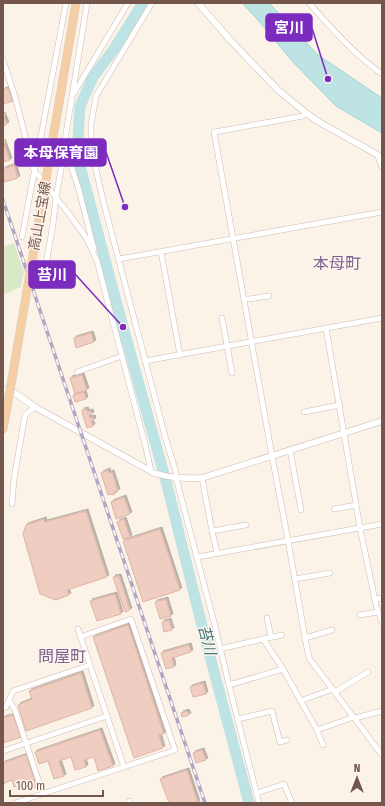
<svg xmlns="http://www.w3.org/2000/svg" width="385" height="806" font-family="'Fira Sans Condensed','Noto Sans JP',sans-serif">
	<defs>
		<filter id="shadow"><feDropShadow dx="2" dy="-2" stdDeviation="0" flood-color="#0004"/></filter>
	</defs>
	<rect width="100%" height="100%" fill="#fbf2e8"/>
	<path fill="#d9e9c7" d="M14,243L24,272L21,287L4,294L3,290V247Z"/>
	<path fill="#bde3e4" stroke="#a4d4d5" d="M242,3H269L318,55L382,98V133L336,106L293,62L258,20Z"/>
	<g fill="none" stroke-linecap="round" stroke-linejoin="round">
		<path stroke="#bde3e4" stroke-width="11" d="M143,3L114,49L93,77L80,106L77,155L123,327L167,485L204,634L249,803"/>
	</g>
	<g fill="#efcec1" stroke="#e1b3a2" filter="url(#shadow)">
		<path d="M8,88L13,101L3,104V90Z"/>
		<path d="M3,114L7,124L3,126Z"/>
		<path d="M3,141L10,160L3,162Z"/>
		<path d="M14,165L18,178L5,182L3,176V169Z"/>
		<path d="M91,333L94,342L76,348L74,338Z"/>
		<path d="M82,375L87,390L75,394L70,378Z"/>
		<path d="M84,392L86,399L75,402L73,395Z"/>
		<path d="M86,409L88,412L91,411L92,414L89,415L90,418L93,417L94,420L91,421L93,426L87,428L82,413H83L82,410Z"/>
		<path d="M108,470L109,473L112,472L118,491L114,492L115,494L112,495L111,494L108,495L101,473Z"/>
		<path d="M124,497L130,514L116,519L111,502Z"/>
		<path d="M86,511L107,577L67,590L69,595L56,600L40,594L23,534L26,525L44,519L45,522Z"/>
		<path d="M124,519L130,537L123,539L117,522Z"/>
		<path d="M160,529L180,590L143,602L123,541Z"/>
		<path d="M119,576L130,610L125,612L113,577Z"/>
		<path d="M115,594L121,614L97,621L90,601Z"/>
		<path d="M166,599L171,616L160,619L155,602Z"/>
		<path d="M169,620L172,630L164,632L162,622Z"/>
		<path d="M128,625L164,734L159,735L163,748L134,758L93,637Z"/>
		<path d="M189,645L191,652L172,658L174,667L166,669L161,653Z"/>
		<path d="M81,673L92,708L26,731L18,705L32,699L29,691Z"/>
		<path d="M203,683L206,694L193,697L190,687Z"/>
		<path d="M187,711L189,715L182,717L181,713Z"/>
		<path d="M13,715L21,737L3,743V718Z"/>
		<path d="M100,730L113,766L98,771L94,757L84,760L86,767L75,770L71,757L59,761L64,776L54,779L48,761L39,764L35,752Z"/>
		<path d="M202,750L206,760L196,763L193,753Z"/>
		<path d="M26,755L37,787L30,789L27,782L14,787L12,780L3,784V763Z"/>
		<path d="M187,770L198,803H169L160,779Z"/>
	</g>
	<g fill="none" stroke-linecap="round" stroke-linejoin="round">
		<defs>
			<g id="minor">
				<path d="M152,3L96,96L95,102L91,124V141L94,161L103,200L166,440L176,472V478L215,626L229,685L259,803"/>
				<path d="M309,3C332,29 354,54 382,74"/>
				<path d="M3,60L16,100L34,171L39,176L69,214L87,239L97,261L146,448L151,471"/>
				<path d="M74,93L128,3"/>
				<path d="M214,132L272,456L288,540L305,638L309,658L382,755"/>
				<path d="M215,132L303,116L306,113"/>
				<path d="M65,147L79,190L94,249"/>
				<path d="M22,237L66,3"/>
				<path d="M161,252L180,355"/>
				<path d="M119,259L382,212"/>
				<path d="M45,270L53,224L56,197L64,153L65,140L87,3"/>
				<path d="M244,299H249L269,296"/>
				<path d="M222,318L232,373"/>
				<path d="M326,328L360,528L376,605L382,622"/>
				<path d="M145,361L382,318"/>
				<path d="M77,372L122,356"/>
				<path d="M304,412L340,405"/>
				<path d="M290,450L301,510"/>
				<path d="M202,478L212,531L217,553"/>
				<path d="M12,504L14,479L25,415L35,407"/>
				<path d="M334,509L356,505"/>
				<path d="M212,531L246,525"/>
				<path d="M197,557L382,524"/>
				<path d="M295,579L330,573"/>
				<path d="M375,599L382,598"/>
				<path d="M360,615L378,612"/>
				<path d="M267,618L271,637"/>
				<path d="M78,629L124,767"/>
				<path d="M305,638L332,630"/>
				<path d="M263,639L282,635"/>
				<path d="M220,649L263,639L283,669L317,730L354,717"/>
				<path d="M229,685L283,669"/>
				<path d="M335,692L368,672"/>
				<path d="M9,700L15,710L43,794"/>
				<path d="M300,701L333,689"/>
				<path d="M3,708L6,707L13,691L90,665"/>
				<path d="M355,718L382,711"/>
				<path d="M238,719L272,711L280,742L287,740"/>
				<path d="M317,730L323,745"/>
				<path d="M3,751L107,716"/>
				<path d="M257,793L284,784L292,803"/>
				<path d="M129,801L130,803"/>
				<path d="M15,803L175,750L131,619L80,637"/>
			</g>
			<g id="tertiary">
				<path d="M198,3L231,41L278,90L306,113L319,122L378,155L382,166"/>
				<path d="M3,390L15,393L35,407L154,473C170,478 185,479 202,478L382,421"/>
			</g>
			<path id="primary" d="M3,429L7,408"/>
		</defs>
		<use href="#minor" stroke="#cfbbb1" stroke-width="6"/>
		<use href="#tertiary" stroke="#cfbbb1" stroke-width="7"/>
		<use href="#primary" stroke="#d8d0cd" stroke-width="9"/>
		<use href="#minor" stroke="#fff" stroke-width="5"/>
		<use href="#tertiary" stroke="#fff" stroke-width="6"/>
		<use href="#primary" stroke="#f6cea5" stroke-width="8"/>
		<defs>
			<path id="rail" d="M3,200L205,803"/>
		</defs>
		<use href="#rail" stroke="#b3a6c5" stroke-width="3.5"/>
		<use href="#rail" stroke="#fef6ee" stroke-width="2" stroke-dasharray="6" stroke-linecap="butt"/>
		<defs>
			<path id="primary-bridge" d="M7,408L76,3"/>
		</defs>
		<use href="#primary-bridge" stroke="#d8d0cd" stroke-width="9" stroke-linecap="butt"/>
		<use href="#primary-bridge" stroke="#f6cea5" stroke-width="8"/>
	</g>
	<g text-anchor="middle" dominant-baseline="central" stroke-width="3" stroke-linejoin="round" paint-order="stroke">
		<g font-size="14" fill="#74564d" stroke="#fef6ee">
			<text transform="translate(40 216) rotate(-80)">高山上宝線</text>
		</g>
		<g font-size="15" font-style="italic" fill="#427678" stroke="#fef6ee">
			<text transform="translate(207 640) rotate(76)">苔川</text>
		</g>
		<g font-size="16" fill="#7c6590" stroke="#fef6ee">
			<text x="337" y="263">本母町</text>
			<text x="62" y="656">問屋町</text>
		</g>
	</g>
	<path fill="none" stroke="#7b2cbf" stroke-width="1.5" d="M328 79L312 28M125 207L106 152M123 327L75 274"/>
	<g fill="#7b2cbf" stroke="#fef6ee" stroke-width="1.5">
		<circle cx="328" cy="79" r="4"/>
		<circle cx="125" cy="207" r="4"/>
		<circle cx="123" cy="327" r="4"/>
	</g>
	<g fill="#7b2cbf" stroke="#7b2cbf" stroke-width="1.5">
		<rect x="266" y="14" width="46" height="27" rx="4"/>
		<rect x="15" y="139" width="91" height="27" rx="4"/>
		<rect x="29" y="261" width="46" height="27" rx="4"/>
	</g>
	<g font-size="15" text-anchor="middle" font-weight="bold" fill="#fff">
		<text x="289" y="33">宮川</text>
		<text x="61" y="158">本母保育園</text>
		<text x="52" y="280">苔川</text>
	</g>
	<rect width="385" height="806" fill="none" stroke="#74564d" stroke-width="8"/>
	<g transform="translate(357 778)" stroke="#fef6ee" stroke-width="3" paint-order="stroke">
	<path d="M0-3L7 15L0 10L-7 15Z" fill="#74564d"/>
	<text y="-6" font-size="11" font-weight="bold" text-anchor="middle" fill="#74564d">N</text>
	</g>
	<path d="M10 790v6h93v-6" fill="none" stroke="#74564d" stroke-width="2"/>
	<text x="16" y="790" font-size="12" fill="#74564d" stroke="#fef6ee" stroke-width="3" paint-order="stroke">100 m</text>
</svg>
